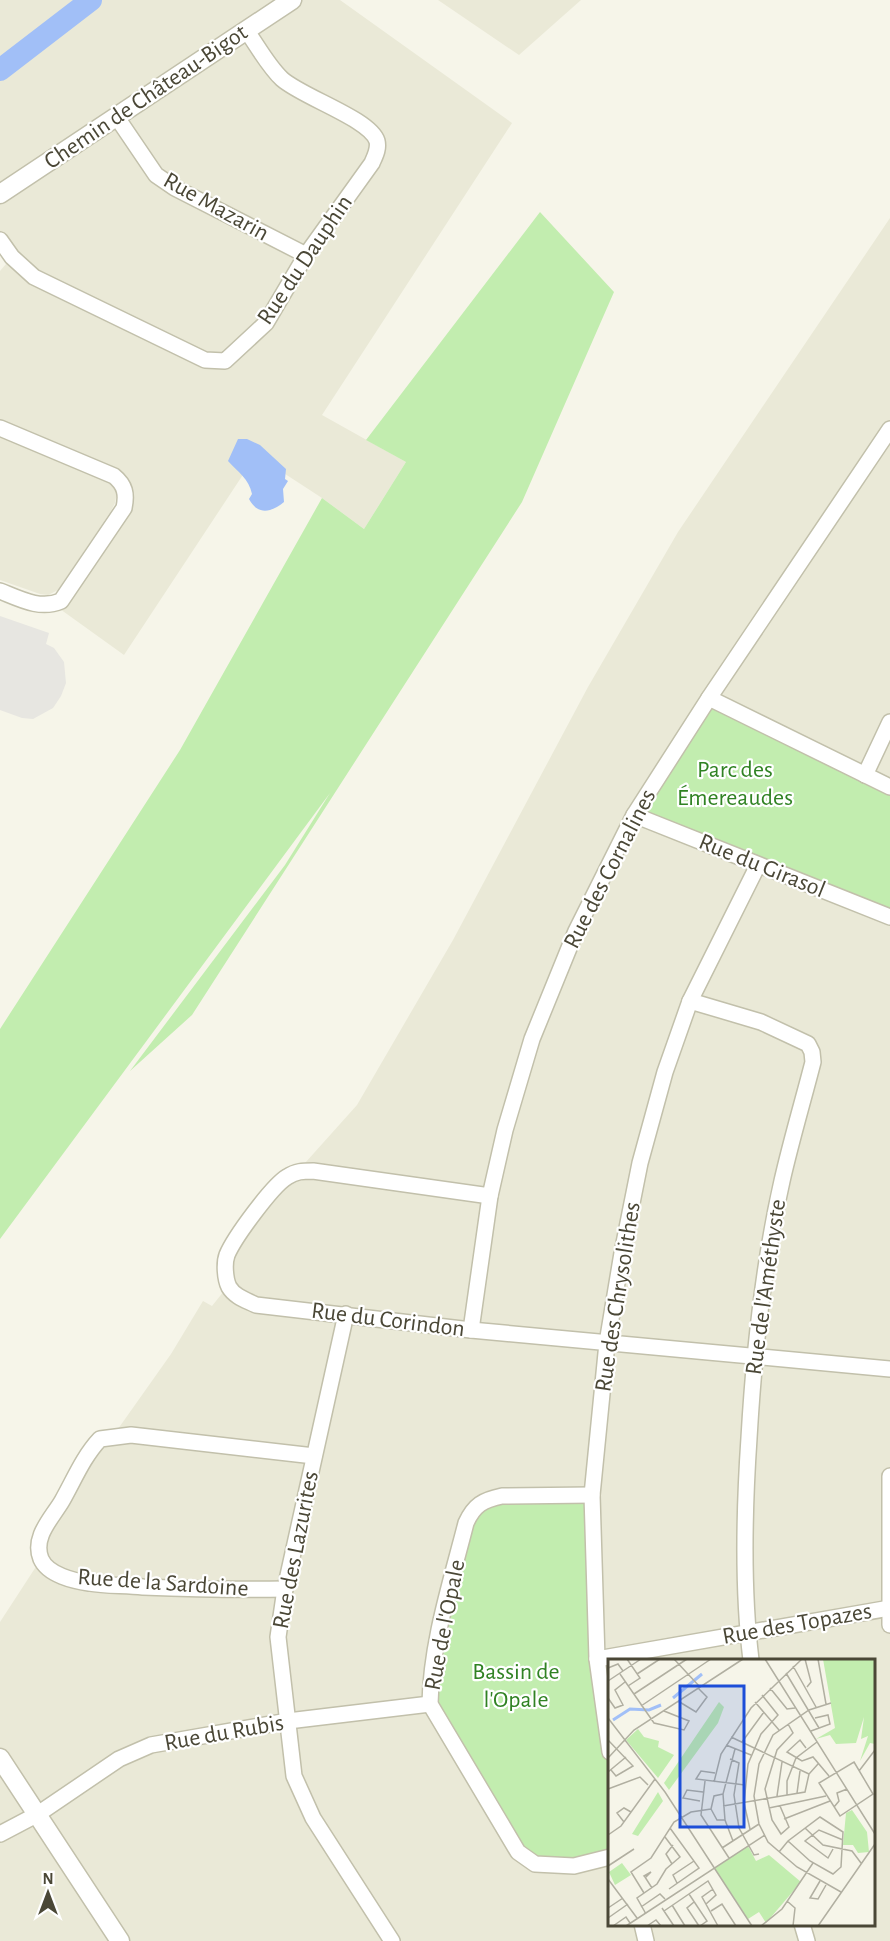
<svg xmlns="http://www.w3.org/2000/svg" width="890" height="1941" font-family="'Alegreya Sans',sans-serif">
	<rect width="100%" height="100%" fill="#f6f5e9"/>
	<g fill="#eae9d7" fill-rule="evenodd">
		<path d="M0,0H340L512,123L322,415L406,462L364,529L322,498L256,455L124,655L53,604L124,508L125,489L0,428V271L12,257L0,240Z"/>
		<path d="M438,0H581L519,55Z"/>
		<path d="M890,218V1941H0V1622L41,1559L39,1545L90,1449L113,1436L171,1354L203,1301L212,1306L228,1286L236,1240L357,1105L453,940L588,687L678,532ZM610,1660H874V1924H610Z"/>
		<path d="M0,436L109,481L117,492L115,503L111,511L58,590L48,595L40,594L0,580Z"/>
	</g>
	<g fill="#c2edaf">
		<path d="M540,212L614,292L522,502L192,1015L130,1071L285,865L330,793L0,1239V1029L180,750L322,498L364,529L406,462L366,440Z"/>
		<path d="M709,698L890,787V917L634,815Z"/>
		<path d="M592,1495L610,1752L609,1857L535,1864L430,1704V1684L478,1503Z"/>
	</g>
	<path fill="#e7e6e1" d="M0,616L49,633L46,644L54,648L64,662L66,683L61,696L53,708L33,719L22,718L0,710Z"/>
	<path fill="#a1bff7" d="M238,439H247L260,445L286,469L285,479L288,481L283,489L284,502C272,512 258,516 249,499L252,494C249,479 238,472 228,461Z"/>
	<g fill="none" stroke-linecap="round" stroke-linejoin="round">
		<path stroke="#a1bff7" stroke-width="22" d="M0,70L91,0"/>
		<defs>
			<g id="minor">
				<path d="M116,116L156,175L175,188L306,255"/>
				<path d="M0,240L12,257L34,277L205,360L225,361L266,323L306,255L372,163C375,156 379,149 377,141C370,119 302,97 282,79C268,66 257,45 246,30"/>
				<path d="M0,428L114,476C125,485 127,494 124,508L61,601C40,610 20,599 0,591"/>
				<path d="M709,698L890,787"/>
				<path d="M865,775L890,722"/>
				<path d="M634,815L890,917"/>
				<path d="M690,1001L761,1022L808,1044L812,1052L813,1062C803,1101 791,1141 782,1181C763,1265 754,1351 749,1438C744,1512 742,1587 751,1660"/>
				<path d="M490,1196L313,1171C303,1171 296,1171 287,1177C272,1186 234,1238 227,1255C224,1263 225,1279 229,1287C235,1297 246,1300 256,1305L471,1330L890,1369"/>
				<path d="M346,1314L285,1589L278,1637L294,1776L313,1818L392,1941"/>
				<path d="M471,1330L490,1196L505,1130L532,1039L576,931L634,815L709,698L890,429"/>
				<path d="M890,1476V1625"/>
				<path d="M592,1495L502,1496C483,1500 474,1505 466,1523C451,1582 431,1643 430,1704L518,1852L535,1864L574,1866L610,1857"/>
				<path d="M285,1589C237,1590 191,1589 143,1587C125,1585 106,1586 89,1583C74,1581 48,1575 41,1559C32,1537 52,1518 62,1501C74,1480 83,1457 100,1439L131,1435L314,1456"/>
				<path d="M597,1659L890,1608"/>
				<path d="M610,1752L597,1659L592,1495L607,1343L622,1253L640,1163L665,1072L690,1001L758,865"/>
				<path d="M0,1834L38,1814L119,1759L151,1745L288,1721L430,1704"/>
				<path d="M642,1924L646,1941"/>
				<path d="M802,1924L807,1941"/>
			</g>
			<g id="tertiary">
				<path d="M0,194L292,0"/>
				<path d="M0,1758L120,1941"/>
			</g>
		</defs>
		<use href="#minor" stroke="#c2c0ab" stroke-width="18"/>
		<use href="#tertiary" stroke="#c2c0ab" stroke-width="21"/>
		<use href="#minor" stroke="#fff" stroke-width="15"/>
		<use href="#tertiary" stroke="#fff" stroke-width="18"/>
	</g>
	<g text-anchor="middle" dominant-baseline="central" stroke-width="4.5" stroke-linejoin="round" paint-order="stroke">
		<g font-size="24" fill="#4a4736" stroke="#fff">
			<text transform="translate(146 97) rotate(-34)">Chemin de Château-Bigot</text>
			<text transform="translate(216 207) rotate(29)">Rue Mazarin</text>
			<text transform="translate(305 260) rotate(-56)">Rue du Dauphin</text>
			<text transform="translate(762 866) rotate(22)">Rue du Girasol</text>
			<text transform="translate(610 869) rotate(-63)">Rue des Cornalines</text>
			<text transform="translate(766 1287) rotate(-82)">Rue de l'Améthyste</text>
			<text transform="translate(618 1297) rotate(-81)">Rue des Chrysolithes</text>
			<text transform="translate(388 1320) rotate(7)">Rue du Corindon</text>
			<text transform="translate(296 1550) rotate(-79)">Rue des Lazurites</text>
			<text transform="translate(163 1583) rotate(4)">Rue de la Sardoine</text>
			<text transform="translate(797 1624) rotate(-10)">Rue des Topazes</text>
			<text transform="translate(445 1625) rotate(-79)">Rue de l'Opale</text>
			<text transform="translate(224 1733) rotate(-10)">Rue du Rubis</text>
		</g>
		<g font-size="24" fill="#308223" stroke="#fff">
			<text x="735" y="770">Parc des<tspan x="735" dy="28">Émereaudes</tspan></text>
			<text x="516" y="1672">Bassin de<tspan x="516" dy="28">l'Opale</tspan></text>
		</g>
	</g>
	<g transform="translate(608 1659)">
		<rect width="267" height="267" fill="#f6f5e9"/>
		<path d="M215,0H267V85L262,84L252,102L260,77L253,80L256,58L248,84L228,85L222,76L208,80L227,69ZM111,43L116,48L110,64L61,131L56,124ZM30,70L36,78L51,82L50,88L66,96L50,119L18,81ZM50,133L55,142L30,177L24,175ZM244,151L259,173L261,193L250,194L245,186H235L238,154ZM140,187L148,202L161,196L193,223L158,264L151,253L140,260L106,209ZM14,204L23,216L7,226L1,213Z" fill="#c2edaf"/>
		<path fill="none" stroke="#a1bff7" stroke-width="3" d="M65,39L94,15M5,61L22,50L41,51L53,46"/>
		<path fill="none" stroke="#b1afa1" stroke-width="1.5" d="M19,0L32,19L20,27M66,0L92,28M157,0L267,175M197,0L203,23L199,28M210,0L218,45M185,7L208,48M0,9L10,5L15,12M178,14L211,69M12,15L46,64L76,71L81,62L56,52M29,15L52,0M0,22L33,0M162,29L179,50L187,49M26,35L79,0M0,39L7,49L15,46L7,31L17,23M70,42L88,53L99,38L90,29M147,43L171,71M223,44L201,51L165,76L151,105L146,137L151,165L160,183L189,208L233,233M33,47L103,0M0,59L57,133L144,267M203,72L222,65L220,56L207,59M123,78L201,115M0,81L25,107L8,117L3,111M134,83L156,53M118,86L143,96M198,89L192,81L179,93L194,102L205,98L221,117M0,99L26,71L135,0M122,100L131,104L126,136L131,169L146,196L151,195M246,103L265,135L232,157L211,124ZM251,112L267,91M0,113L18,98M107,114L93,112L88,120L137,126M97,122L93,156L121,199M106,123L113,95L143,49L194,0M0,130L32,118L40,126M189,134L192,112M115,135L106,137L103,150L109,161H117M179,136V122L188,99L209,83M169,137L174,103M92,142L75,139L79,131L95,133M115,147L197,133L201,115L210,105M172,147L181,168L173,175L164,161L157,130L169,91L185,74L180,65M226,148L231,142L229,134L239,130M161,149L218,137M176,160L222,142M16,163L9,154L16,149L23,153M197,169L215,186L244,192L253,204M142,170L136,144L140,105L153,75L170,56L154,36M0,176L13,167L47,120M125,182L117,161L115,135L127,90M114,189L151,165M225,190L220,199L197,182L211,171L235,181M171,193L180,182L212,158L235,173L233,208L225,215L202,202L180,182M64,205L58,195L65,186M0,207L26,190M37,219L43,213L36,217L37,218L44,229M0,220L29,259M212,222L202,239L210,240L218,226M69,224L65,216L86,202M61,230L91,209L62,169M105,230L94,238L110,267M36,234L23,213L43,199L66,163L83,153L103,150M81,235L99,262L92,267M179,242L187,249L185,267M86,243L79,249L91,267M64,246L77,267M33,248L52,235L57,240M0,249L15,239M54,249L66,267M56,252L100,222L108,236L98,245M103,252L114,245L128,267M38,255L29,239L49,225L58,210L72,198L57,178M0,259L20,245M5,267L18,258L22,264M18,267L157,176M39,267L48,261L53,267M153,267L174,250L205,204M210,267L267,185"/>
		<path fill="#1d4ed8" fill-opacity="0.15" stroke="#1d4ed8" stroke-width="3" d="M72,27H136V168H72Z"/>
		<rect width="267" height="267" fill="none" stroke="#4a4736" stroke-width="3"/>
	</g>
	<g transform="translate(48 1893)" stroke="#ffffff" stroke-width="4.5" paint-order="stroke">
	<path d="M0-4.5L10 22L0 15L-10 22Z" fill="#4a4736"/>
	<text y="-9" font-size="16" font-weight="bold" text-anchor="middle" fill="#4a4736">N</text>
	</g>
</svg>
